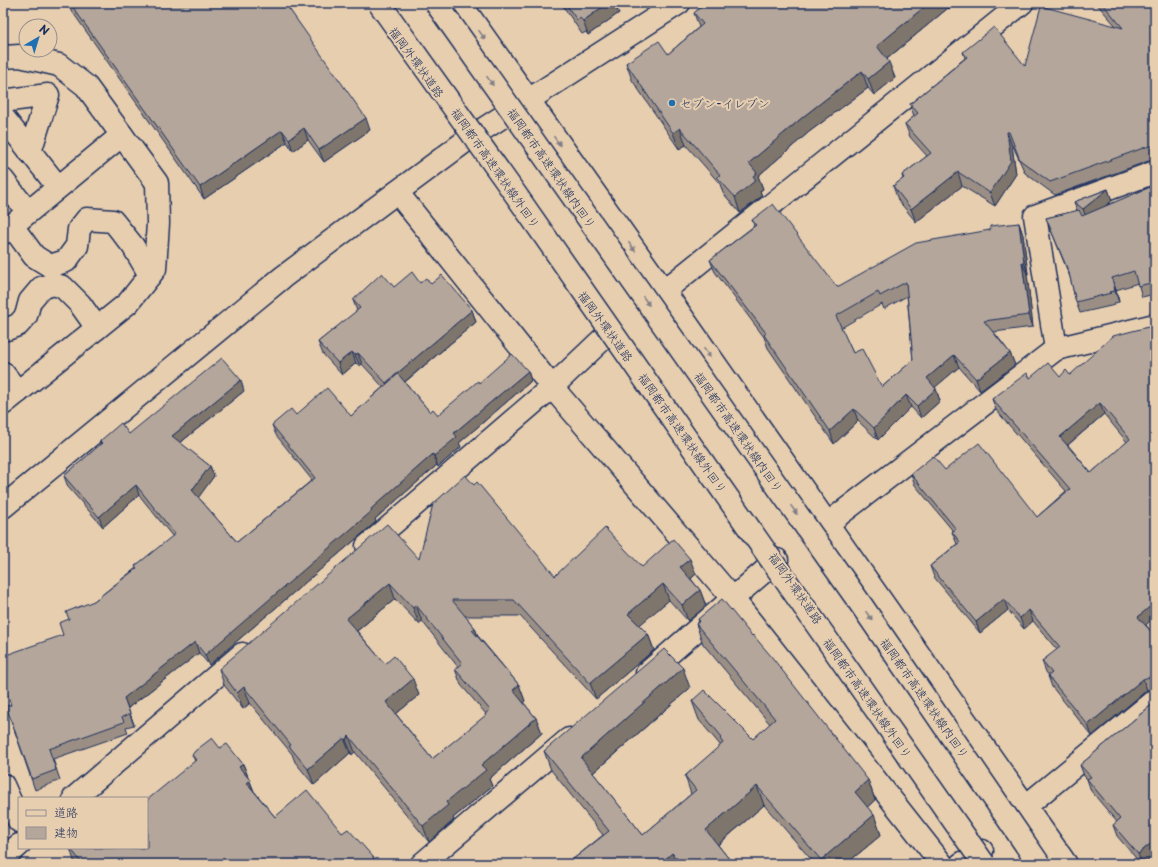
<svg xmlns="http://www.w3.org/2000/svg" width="1158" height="867" font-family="'Playpen Sans','Klee One',sans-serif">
	<rect width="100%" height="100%" fill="#e7ceaf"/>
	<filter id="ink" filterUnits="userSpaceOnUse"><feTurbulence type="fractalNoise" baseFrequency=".025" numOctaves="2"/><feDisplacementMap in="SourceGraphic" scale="8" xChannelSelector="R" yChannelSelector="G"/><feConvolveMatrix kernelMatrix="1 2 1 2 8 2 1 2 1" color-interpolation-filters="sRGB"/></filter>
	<g filter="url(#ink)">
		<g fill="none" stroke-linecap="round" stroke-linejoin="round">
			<defs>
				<g id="minor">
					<path d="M3,57L20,56L59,65L86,86L157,183L158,223L155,269L128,303L3,404"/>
					<path d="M3,101L48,95L30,152"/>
					<path d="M3,117L58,187"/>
					<path d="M3,180L28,212"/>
					<path d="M397,192L552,387L733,599L942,864"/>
					<path d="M12,226L34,256L50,266L66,261L77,246L79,229L87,219L113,221L133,246L150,275"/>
					<path d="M3,233L122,135"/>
					<path d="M664,291L1022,3"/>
					<path d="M3,328L7,329L18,325L26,316L30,301L41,288L53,284L63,287L80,304L97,328"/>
					<path d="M1056,349L1035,216L1155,172"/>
					<path d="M3,373L18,392"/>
					<path d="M3,507L283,277L397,192L471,137L679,3"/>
					<path d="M827,524L1056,349L1155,325"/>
					<path d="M367,546L552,387L610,332"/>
					<path d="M647,673L777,560"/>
					<path d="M3,785L19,821"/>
					<path d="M74,798L242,654"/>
					<path d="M1026,806L1155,700"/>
					<path d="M3,859L19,845"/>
					<path d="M422,864L569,739"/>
					<path d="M961,864L982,851"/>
				</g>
				<path id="highway" d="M460,3L664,291L1066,864"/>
			</defs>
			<use href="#minor" stroke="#1b2f5e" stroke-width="25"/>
			<use href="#highway" stroke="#1b2f5e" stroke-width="25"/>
			<use href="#minor" stroke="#e7ceaf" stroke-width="22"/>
			<use href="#highway" stroke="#e7ceaf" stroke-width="22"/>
			<defs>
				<g id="highway-bridge">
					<path d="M379,3L516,195L984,864"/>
					<path d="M436,3L862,606L1039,864"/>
				</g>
			</defs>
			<use href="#highway-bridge" stroke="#1b2f5e" stroke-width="25" stroke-linecap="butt"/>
			<use href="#highway-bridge" stroke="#e7ceaf" stroke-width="22"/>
		</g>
		<g fill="#9b8f85" stroke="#1b2f5e" fill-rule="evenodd">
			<path d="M67,3H285L370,130L324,162L308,140L293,151L287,142L204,199L69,7Z"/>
			<path d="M561,3H627L617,10L619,13L588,35L586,32L582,34Z"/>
			<path d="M705,3H956L949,9L948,8L887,59L895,78L874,95L868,88L809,132L758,176L763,189L760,191L762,196L740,213L723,193L720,184L686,145L679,149L632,80L626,63L668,54L699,27L694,13Z"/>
			<path d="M1096,3H1155V160H1151L1055,195L1025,173L1013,146H1012L1016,174L995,206L962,186L916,222L898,200L893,186L903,179L902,175L927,156L910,137L905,124L914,116L910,104L965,58L963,52L1025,66L1115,25Z"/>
			<path d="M1155,185V294L1142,297L1138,283L1116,290L1119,302L1114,303L1115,305L1080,313L1076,302L1070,277L1046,218L1077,211L1074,202L1108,189L1112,201L1106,206Z"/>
			<path d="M752,220L837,287L990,230L1019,223L1023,235L1028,274H1027L1033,327L994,332L1010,353L1015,365L980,391L959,367L935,387L936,389L940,401L921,418L911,407L878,440L858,421L834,444L768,348L764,337L715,272L710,260L754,226ZM907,296L913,360L882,387L853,353L841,328L882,304L884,309Z"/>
			<path d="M420,283L431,284L472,310L476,322L405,382L430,412L438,415L479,383L528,371L531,381L459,443L461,447L438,467L437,465L375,519L376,522L209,665L199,653L128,708L134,725L126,727L128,733L53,759L60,780L35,790L6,706L11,705L8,669L63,635L69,619L94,601L136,568L135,566L173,537L139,495L103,527L68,487L64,476L101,444L100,441L129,434L244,391L180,443L210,466L214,476L198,497L237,542L312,480L276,435L272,425L296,415L351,416L383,387L362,364L360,366L356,363L342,375L323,354L318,342L357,311L353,300L394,287Z"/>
			<path d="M1155,333V616L1146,625L1155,636V688H1153L1147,690L1092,736L1052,687L1048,676H1049L1046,672L1042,661L1057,650L1033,621L1024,629L1008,610L980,633L934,577L930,566L957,544L952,532L953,531L915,485L911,474L945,470L1037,517L1066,491L996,410L992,399L1030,378L1060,377L1070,375ZM1104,414L1127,442L1091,473L1068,445Z"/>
			<path d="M419,559L555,576L642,567L696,574L691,579L700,590L706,606L688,621L669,600L639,625L648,634L654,650L596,699L520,616H465L475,628L478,636L519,685L525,701L523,702L536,718L542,733L489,779L492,786L453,818L454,820L429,842L355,752L352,755L350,753L314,785L295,762L292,754L250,703L243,709L224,685L219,669ZM395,599L419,624L422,621L458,667L455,669L461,685L486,714H485L486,716L432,759L396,714L419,695L385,664L357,631Z"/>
			<path d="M698,619L868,780L875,800L867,807L874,815L881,835L846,864H815L764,805L718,845L733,864H567L603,835L551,770L544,751L690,688L593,773L643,835L691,794L685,776L721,746L699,720L692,701L753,739L770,724L703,644L696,624L699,622Z"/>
			<path d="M1155,702L1144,864H1141L1117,836L1113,825L1117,822L1091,791L1087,779L1084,776L1080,765Z"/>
			<path d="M220,748L243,764L254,791L275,817L342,833L376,864H75L70,848H147L195,761L192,755Z"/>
		</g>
		<g fill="#7e746c" stroke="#1b2f5e">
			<path d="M608,3H627L617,10L619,13L588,35L583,21Z"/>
			<path d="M929,3H947L948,8L883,62L877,46Z"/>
			<path d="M947,3H956L949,9Z"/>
			<path d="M1155,21V42L1152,34Z"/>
			<path d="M889,62L895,78L874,95L868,79Z"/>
			<path d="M862,71L868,88L809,132L758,176L763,189L760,191L762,196L740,213L735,197L749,163L804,116Z"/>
			<path d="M366,118L370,130L324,162L319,150Z"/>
			<path d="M304,128L308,140L293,151L289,139Z"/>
			<path d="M680,128L686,145L679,149L673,133Z"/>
			<path d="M282,130L287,142L204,199L200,187Z"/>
			<path d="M1007,132L1012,146L1016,174L995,206L990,193Z"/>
			<path d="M958,172L962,186L916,222L911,209Z"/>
			<path d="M1108,189L1112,201L1087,220L1083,209Z"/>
			<path d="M1019,223L1023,235L1028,274L1024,262Z"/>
			<path d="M1022,262L1027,274L1033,327L1029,315Z"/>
			<path d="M1112,278L1116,290L1119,302L1115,291Z"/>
			<path d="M472,310L476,322L390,394L386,383Z"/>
			<path d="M352,352L356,363L342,375L338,363Z"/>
			<path d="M358,353L362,364L360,366L355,355Z"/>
			<path d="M1010,353L1015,365L980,391L976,379Z"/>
			<path d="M954,355L959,367L932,390L927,378Z"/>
			<path d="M528,371L531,381L459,443L461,447L438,467L434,456L454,433Z"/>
			<path d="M241,380L244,391L176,446L172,436Z"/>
			<path d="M936,389L940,401L921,418L917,406Z"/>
			<path d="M906,395L911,407L878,440L874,428Z"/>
			<path d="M1100,403L1104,414L1064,448L1060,437Z"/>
			<path d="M854,409L858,421L834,444L830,431Z"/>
			<path d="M433,454L437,465L375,519L376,522L209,665L205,655Z"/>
			<path d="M210,466L214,476L196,501L192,490Z"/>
			<path d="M136,485L139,495L103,527L99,517Z"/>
			<path d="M690,559L696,574L686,583L680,567Z"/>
			<path d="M390,583L395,599L352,635L346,619Z"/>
			<path d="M663,584L669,600L634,630L628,614Z"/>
			<path d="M700,590L706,606L688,621L682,605Z"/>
			<path d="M3,598L7,608L3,611Z"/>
			<path d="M1004,599L1008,610L980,633L976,622Z"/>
			<path d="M1155,602V616L1143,628L1138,617Z"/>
			<path d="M416,605L422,621L419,624L413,608Z"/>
			<path d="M1029,610L1033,621L1024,629L1020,618Z"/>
			<path d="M475,628L480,644L472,630Z"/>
			<path d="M648,634L654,650L596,699L590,683Z"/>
			<path d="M195,642L199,653L128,708L134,725L124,698Z"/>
			<path d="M683,668L690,688L588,777L581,758Z"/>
			<path d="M413,679L419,695L391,718L386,702Z"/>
			<path d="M1143,679L1147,690L1092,736L1088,725Z"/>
			<path d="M519,685L525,701L519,706L513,690Z"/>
			<path d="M244,687L250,703L243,709L237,693Z"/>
			<path d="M536,718L542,733L489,779L492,786L453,818L454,820L429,842L423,826L446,802L481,765Z"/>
			<path d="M349,736L355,752L352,755L346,740Z"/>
			<path d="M344,738L350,753L314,785L308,769Z"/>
			<path d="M243,764L256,798L247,784L239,767Z"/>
			<path d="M868,780L875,800L862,812L855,792Z"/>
			<path d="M757,786L764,805L713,849L706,830Z"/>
			<path d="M874,815L881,835L846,864H822L821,860Z"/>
			<path d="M1155,840V855L1144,864H1142L1138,854Z"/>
			<path d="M672,853L676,864H660Z"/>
			<path d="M374,858L376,864H367Z"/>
		</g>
		<g fill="#b4a69b" stroke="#1b2f5e" fill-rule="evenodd">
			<path d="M70,3H285L366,118L319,150L304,128L289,139L282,130L200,187Z"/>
			<path d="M565,3H608L583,21L580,18L577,20Z"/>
			<path d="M705,3H929L877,46L889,62L868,79L862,71L804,116L749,163L757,173L753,176L756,180L735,197L717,177L720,175L680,128L673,133L626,63L659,41L668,54L703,24L694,13Z"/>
			<path d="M1102,3H1155V21L1152,34H1155V148L1152,146L1146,147L1050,182L1020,160L1009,132H1007L1011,161L990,193L958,172L911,209L893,186L904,178L902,175L931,153L905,124L918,113L910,104L967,57L963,52L994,27L1025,66L1041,6L1123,28Z"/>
			<path d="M1155,185V282L1138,286L1134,271L1112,278L1115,291L1109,292L1111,293L1076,302L1069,273L1046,218L1079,210L1082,216Z"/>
			<path d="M1108,189L1083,209L1074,202Z"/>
			<path d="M773,204L837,287L916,243L990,230V226L1019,223L1024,262H1022L1029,315L984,321L1010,353L976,379L954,355L927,378L936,389L917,406L906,395L874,428L854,409L830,431L764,335L766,333L710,260L756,225L752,220ZM906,282L913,360L882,387L862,349L853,353L836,316L878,292L880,296Z"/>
			<path d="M412,272L420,283L426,278L431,284L442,275L472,310L386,383L358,353L355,355L352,352L338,363L318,342L360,308L353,300L382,273L394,287Z"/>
			<path d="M1148,327L1155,333V602L1138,617L1155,636V677H1149L1143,679L1088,725L1048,676L1052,673L1042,661L1060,647L1029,610L1020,618L1004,599L976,622L930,566L960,542L952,532L956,529L911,474L933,456L945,470L979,443L1037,517L1070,489L992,399L1027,373L1030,378L1048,363L1060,377L1066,370L1070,375L1113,336ZM1100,403L1130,439L1091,473L1060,437Z"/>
			<path d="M512,354L528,371L454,433L457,437L434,456L433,454L371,509L372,511L205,655L195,642L124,698L130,714L122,717L124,722L49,749L56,770L32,779L6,706L11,705L3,681V671L8,669L3,656L63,635L59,623L69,619L66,612L94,601L137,568L135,566L175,534L136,485L99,517L64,476L102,443L100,441L121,423L129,434L222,358L241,380L172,436L210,466L192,490L237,542L315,478L272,425L291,409L296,415L327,388L351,416L398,374L430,412L433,409L438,415L478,381L479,383Z"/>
			<path d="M465,475L474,485L477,482L555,576L605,528L642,567L673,539L690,559L680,567L700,590L682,605L663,584L628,614L648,634L590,683L514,600H452L475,628L472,630L519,685L513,690L536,718L481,765L486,770L446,802L448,805L423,826L349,736L346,740L344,738L308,769L289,746L291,745L244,687L237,693L219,669L387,524L419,559L433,504ZM390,583L413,608L416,605L462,663L455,669L490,710L485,714L486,715L432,759L386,702L413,679L394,656L385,664L346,619Z"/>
			<path d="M722,599L752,636L753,635L771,656L868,780L855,792L874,815L821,860L757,786L706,830L733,864H682L672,853L660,864H567L609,831L544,751L664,649L683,668L581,758L643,835L696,790L685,776L723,743L720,739L722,737L692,701L704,690L753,739L775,719L696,624L700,621L698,619Z"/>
			<path d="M1155,702V840L1138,854L1113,825L1120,819L1087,779L1091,777L1080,765Z"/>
			<path d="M212,738L220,748L227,744L243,764L239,767L250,780L247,783L275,817L307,790L342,833L348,829L374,858L367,864H83L70,848H147V800L196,760L192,755L195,751Z"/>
			<path d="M804,858L809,864H796Z"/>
		</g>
		<defs><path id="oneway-solid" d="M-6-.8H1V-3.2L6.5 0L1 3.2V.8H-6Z"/></defs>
		<g fill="#817e86">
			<use href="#oneway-solid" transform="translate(482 35) rotate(55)"/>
			<use href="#oneway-solid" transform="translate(490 81) rotate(55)"/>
			<use href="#oneway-solid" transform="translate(557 141) rotate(54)"/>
			<use href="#oneway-solid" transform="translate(632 247) rotate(54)"/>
			<use href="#oneway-solid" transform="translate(646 301) rotate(55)"/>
			<use href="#oneway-solid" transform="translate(707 353) rotate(55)"/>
			<use href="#oneway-solid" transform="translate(794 510) rotate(55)"/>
			<use href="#oneway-solid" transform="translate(869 616) rotate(55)"/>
		</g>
	</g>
	<circle fill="#1f6fb2" stroke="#e7ceaf" stroke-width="1.5" cx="672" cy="103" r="4"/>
	<g text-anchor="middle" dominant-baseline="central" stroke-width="4" stroke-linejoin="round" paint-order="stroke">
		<g font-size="12" fill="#1b2f5e" stroke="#e7ceaf">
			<text transform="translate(417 62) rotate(54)">福岡外環状道路</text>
			<text transform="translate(496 168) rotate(55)">福岡都市高速環状線外回り</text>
			<text transform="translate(552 168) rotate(55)">福岡都市高速環状線内回り</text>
			<text transform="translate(606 326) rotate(54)">福岡外環状道路</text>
			<text transform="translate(739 432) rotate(55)">福岡都市高速環状線内回り</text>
			<text transform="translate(683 433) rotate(55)">福岡都市高速環状線外回り</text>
			<text transform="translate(796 588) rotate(55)">福岡外環状道路</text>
			<text transform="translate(868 698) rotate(55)">福岡都市高速環状線外回り</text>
			<text transform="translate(925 698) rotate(55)">福岡都市高速環状線内回り</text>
		</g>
		<g font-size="12" fill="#1b2f5e" stroke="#e7ceaf" text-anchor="start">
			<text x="680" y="103">セブン-イレブン</text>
		</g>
	</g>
	<rect width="1158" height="867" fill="none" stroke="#e7ceaf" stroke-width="16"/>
	<rect x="8" y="8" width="1142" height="851" fill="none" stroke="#1b2f5e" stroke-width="1.5" filter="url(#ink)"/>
	<rect x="18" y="797" width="130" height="52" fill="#e7ceaf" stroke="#958e8f"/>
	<rect x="26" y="810" width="20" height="6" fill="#e7ceaf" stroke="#958e8f"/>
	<text x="54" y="817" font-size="12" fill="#1b2f5e">道路</text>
	<rect x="26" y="827" width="20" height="12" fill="#b4a69b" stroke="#958e8f"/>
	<text x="54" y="837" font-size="12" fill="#1b2f5e">建物</text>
	<g transform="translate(38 38) rotate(38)"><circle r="19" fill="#e7ceaf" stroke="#958e8f"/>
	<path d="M0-3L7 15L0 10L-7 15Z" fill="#1f6fb2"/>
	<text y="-6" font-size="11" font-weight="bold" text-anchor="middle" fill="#1b2f5e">N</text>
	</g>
</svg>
